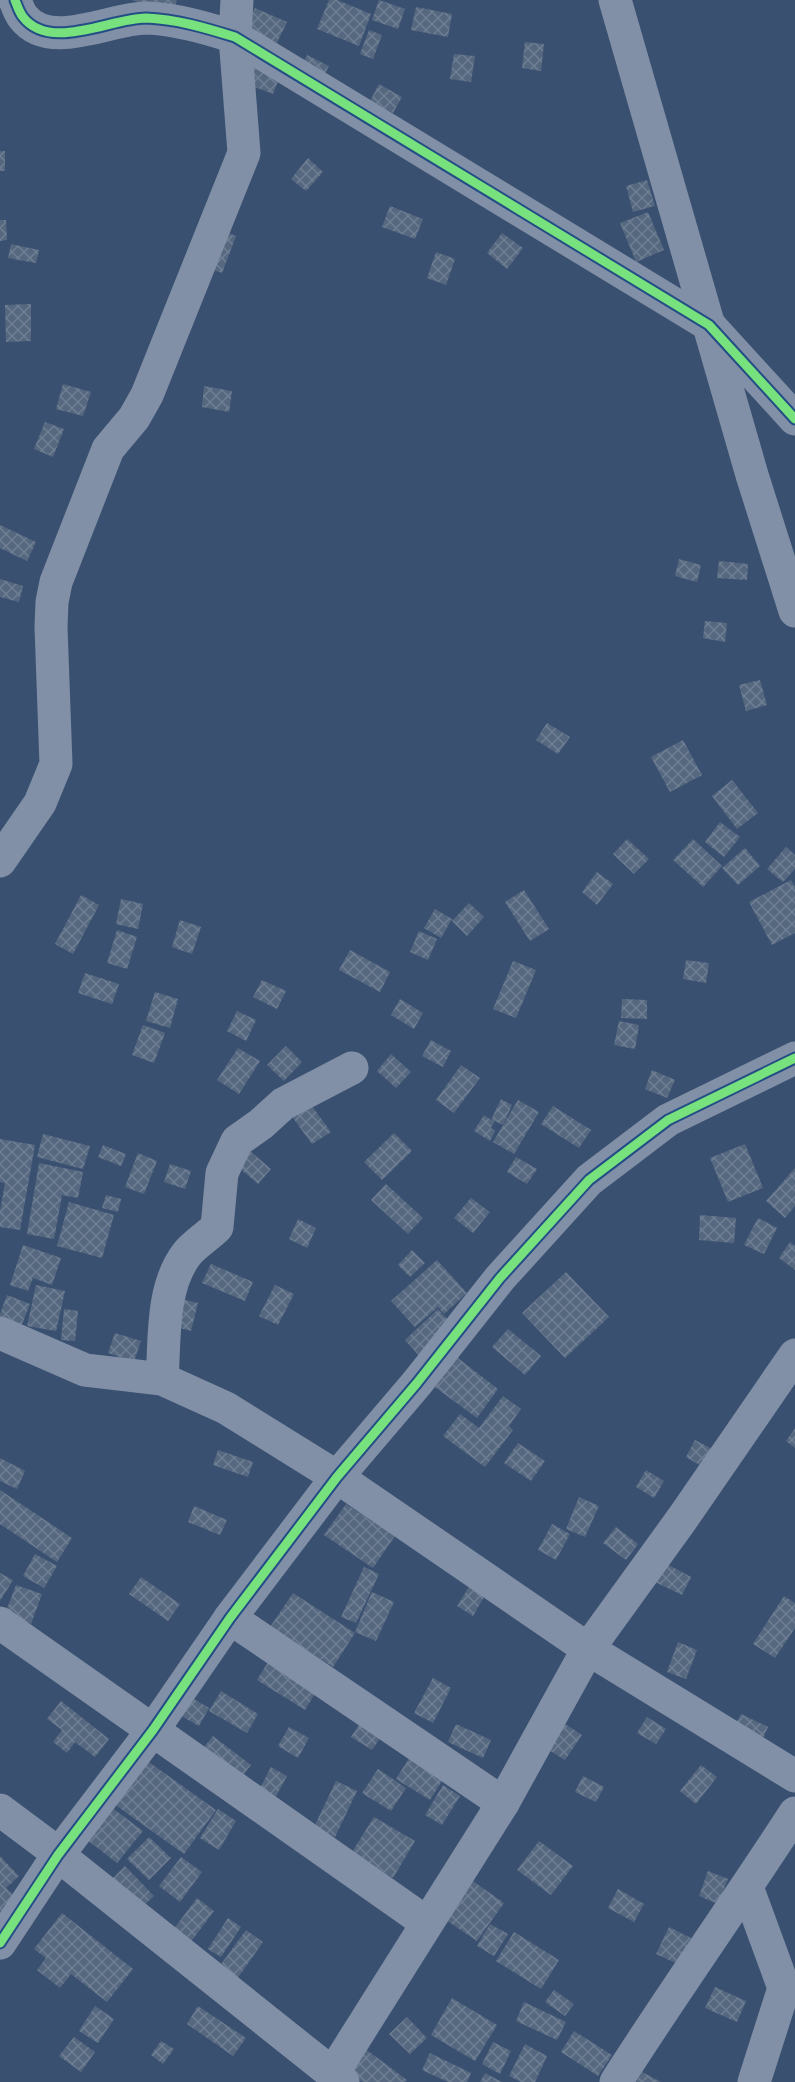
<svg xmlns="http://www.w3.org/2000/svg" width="795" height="2082" font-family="Figtree,sans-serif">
	<defs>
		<pattern id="building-cross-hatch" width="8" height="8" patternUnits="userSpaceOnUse" patternTransform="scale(1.5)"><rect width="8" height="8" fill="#566880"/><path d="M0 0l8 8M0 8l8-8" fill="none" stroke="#6f7f93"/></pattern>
	</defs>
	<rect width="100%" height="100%" fill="#3a5070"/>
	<g fill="url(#building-cross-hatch)">
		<path d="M132,0H177L172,14Z"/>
		<path d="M329,0H337L371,14L359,46L317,29Z"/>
		<path d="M379,0L405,9L398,29L372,20Z"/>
		<path d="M416,7L452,14L448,37L411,30Z"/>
		<path d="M255,8L287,22L274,49L243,34Z"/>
		<path d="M369,30L382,35L373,59L360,54Z"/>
		<path d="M525,42L544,44L541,71L522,68Z"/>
		<path d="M454,54L475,56L471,82L450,79Z"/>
		<path d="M307,55L329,66L321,81L299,70Z"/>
		<path d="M256,64L281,74L273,94L247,84Z"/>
		<path d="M379,84L402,97L393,113L370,101Z"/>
		<rect x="0" y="151" width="5" height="20"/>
		<path d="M308,158L323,172L306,191L291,179Z"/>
		<path d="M647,180L655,206L633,212L626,186Z"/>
		<path d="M390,206L423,219L415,239L382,227Z"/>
		<path d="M648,212L664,250L636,262L620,223Z"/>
		<path d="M0,220H6L7,240L0,241Z"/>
		<path d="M215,228L236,236L222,273L202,266Z"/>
		<path d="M502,233L523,248L507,269L487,253Z"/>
		<path d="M11,244L39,250L36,263L8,258Z"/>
		<path d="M436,252L455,259L446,285L427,278Z"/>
		<path d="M31,304V341L6,342L5,305Z"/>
		<path d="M63,384L91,392L83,416L56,409Z"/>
		<path d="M204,386L232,391L229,412L202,407Z"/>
		<path d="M45,422L64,429L53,457L34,449Z"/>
		<path d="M0,525L36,542L27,561L0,548Z"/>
		<path d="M679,559L701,565L697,582L675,576Z"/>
		<path d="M719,561L748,564L747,580L717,578Z"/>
		<path d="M0,579L23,586L19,602L0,597Z"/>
		<path d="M705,621L727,623L725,642L703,638Z"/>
		<path d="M760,680L767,705L746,711L739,685Z"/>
		<path d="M547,723L570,737L558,754L536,740Z"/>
		<path d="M683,740L702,775L670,792L651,757Z"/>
		<path d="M732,780L758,813L737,829L712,796Z"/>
		<path d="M720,822L740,837L724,857L705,842Z"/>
		<path d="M627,839L649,859L634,874L613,854Z"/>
		<path d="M693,839L722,866L703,887L673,860Z"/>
		<path d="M786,847L795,855V869L783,882L767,869Z"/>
		<path d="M745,848L760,866L738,885L722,868Z"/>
		<path d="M597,872L613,884L597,905L582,892Z"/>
		<path d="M791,880L795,887V933L772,945L749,902Z"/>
		<path d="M524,890L549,929L530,941L505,902Z"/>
		<path d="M81,895L99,905L73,954L55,944Z"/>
		<path d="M121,899L143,904L138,929L116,924Z"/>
		<path d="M469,903L484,917L467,936L452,921Z"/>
		<path d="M435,909L452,919L441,938L424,928Z"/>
		<path d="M180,920L201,927L192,954L172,947Z"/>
		<path d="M117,930L137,937L127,969L107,963Z"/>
		<path d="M419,931L437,939L428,960L410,952Z"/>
		<path d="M350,950L390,972L380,992L339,970Z"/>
		<path d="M686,960L709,963L706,983L683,979Z"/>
		<path d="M513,961L536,970L516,1018L493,1009Z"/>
		<path d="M85,973L119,984L112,1004L78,993Z"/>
		<path d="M262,980L286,991L277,1009L253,997Z"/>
		<path d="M155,992L178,999L170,1028L146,1021Z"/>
		<path d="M400,999L423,1013L414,1029L391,1015Z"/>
		<path d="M622,999L647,1000V1019L621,1018Z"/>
		<path d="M237,1011L256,1020L246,1041L227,1031Z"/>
		<path d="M619,1021L639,1025L635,1049L614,1045Z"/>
		<path d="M143,1025L165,1033L154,1063L132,1055Z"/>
		<path d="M431,1040L451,1051L443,1067L422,1056Z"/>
		<path d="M286,1046L302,1062L284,1081L267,1065Z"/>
		<path d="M238,1048L260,1061L239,1094L217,1080Z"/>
		<path d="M391,1054L411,1072L396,1088L377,1071Z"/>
		<path d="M461,1065L480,1078L454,1113L436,1100Z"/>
		<path d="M652,1070L675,1080L667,1098L645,1089Z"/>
		<path d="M306,1098L331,1132L312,1144L288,1111Z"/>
		<path d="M501,1099L512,1105L503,1125L495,1121L491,1128L495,1131L490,1141L474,1131L484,1115L491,1120Z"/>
		<path d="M518,1100L539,1112L514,1154L493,1142Z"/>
		<path d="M553,1106L591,1130L579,1148L541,1124Z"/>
		<path d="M394,1133L412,1151L382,1180L364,1162Z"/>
		<path d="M43,1134L90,1146L83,1169L37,1157Z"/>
		<path d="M0,1139L35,1145L20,1230L0,1227V1211L5,1183L0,1182Z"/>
		<path d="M745,1144L763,1188L728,1202L710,1158Z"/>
		<path d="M103,1145L126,1154L121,1166L98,1157Z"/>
		<path d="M244,1146L271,1169L258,1184L231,1161Z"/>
		<path d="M138,1153L157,1161L144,1194L125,1187Z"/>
		<path d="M516,1157L537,1169L527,1184L507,1172Z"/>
		<path d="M39,1163L83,1172L78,1198L62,1195L54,1239L27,1234Z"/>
		<path d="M170,1164L191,1171L185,1189L164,1182Z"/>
		<path d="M795,1168V1206L785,1218L766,1201Z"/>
		<path d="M386,1184L423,1218L408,1234L371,1200Z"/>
		<path d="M106,1195L121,1199L118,1212L102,1208Z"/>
		<path d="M471,1198L490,1212L473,1233L454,1218Z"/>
		<path d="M69,1202L114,1215L102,1258L57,1246Z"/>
		<path d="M700,1215L736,1218L734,1243L699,1240Z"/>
		<path d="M758,1218L777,1228L764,1254L744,1245Z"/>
		<path d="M298,1219L316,1228L307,1248L289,1239Z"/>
		<path d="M790,1242L795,1246V1270L779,1258Z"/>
		<path d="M23,1245L61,1258L52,1285L33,1278L28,1291L10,1285Z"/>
		<path d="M412,1250L425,1263L410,1277L398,1265Z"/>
		<path d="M437,1260L467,1293L444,1314L438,1307L415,1327L391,1301Z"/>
		<path d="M211,1264L253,1282L245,1301L202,1283Z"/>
		<path d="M566,1272L609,1317L565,1358L522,1313Z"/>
		<path d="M36,1285L65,1291L56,1331L27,1326Z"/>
		<path d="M275,1285L294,1294L278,1325L259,1316Z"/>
		<path d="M7,1295L30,1304L19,1332L0,1325V1314Z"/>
		<path d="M176,1298L198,1303L191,1331L169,1325Z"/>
		<path d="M64,1309L78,1311L75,1341L61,1340Z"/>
		<path d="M438,1309L456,1329L422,1359L405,1340Z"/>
		<path d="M508,1329L541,1356L525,1375L492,1347Z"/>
		<path d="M115,1333L141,1341L134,1362L108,1353Z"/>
		<path d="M454,1355L498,1389L477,1418L432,1385Z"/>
		<path d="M503,1396L521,1409L509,1426L513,1430L485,1467L443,1436L460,1414L479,1428Z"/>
		<path d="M795,1428V1448L786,1441Z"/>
		<path d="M695,1440L718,1452L708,1470L686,1457Z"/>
		<path d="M518,1443L545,1461L531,1481L504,1463Z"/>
		<path d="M218,1450L253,1462L248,1477L213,1465Z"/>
		<path d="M0,1458L25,1471L17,1489L0,1481Z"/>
		<path d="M646,1470L664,1481L654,1498L636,1487Z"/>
		<path d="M0,1490L72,1538L57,1562L0,1524Z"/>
		<path d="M579,1497L599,1506L585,1537L566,1529Z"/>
		<path d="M346,1504L395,1536L373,1568L324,1535Z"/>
		<path d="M194,1506L227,1520L220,1535L188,1522Z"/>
		<path d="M552,1524L570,1534L556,1560L538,1550Z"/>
		<path d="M616,1527L638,1544L626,1560L603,1543Z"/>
		<path d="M35,1554L57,1566L44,1588L23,1576Z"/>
		<path d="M665,1563L691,1577L682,1595L655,1582Z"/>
		<path d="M364,1567L379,1574L356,1623L341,1617Z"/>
		<path d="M0,1573L13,1580L0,1601Z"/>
		<path d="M141,1577L180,1604L168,1621L129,1594Z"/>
		<path d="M472,1582L487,1592L473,1616L457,1606Z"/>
		<path d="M16,1585L42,1594L31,1624L5,1614Z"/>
		<path d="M372,1592L394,1602L376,1641L355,1632Z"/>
		<path d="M293,1593L355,1633L333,1667L270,1627Z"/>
		<path d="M784,1596L795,1603V1628L775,1658L753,1644Z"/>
		<path d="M678,1642L697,1650L686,1679L667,1672Z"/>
		<path d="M268,1662L316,1692L305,1710L257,1680Z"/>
		<path d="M433,1678L451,1688L433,1723L414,1713Z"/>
		<path d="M221,1691L258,1714L247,1733L209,1711Z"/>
		<path d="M187,1695L209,1708L199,1726L176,1713Z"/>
		<path d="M61,1701L109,1739L95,1757L75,1742L67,1753L53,1742L62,1730L47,1719Z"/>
		<path d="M741,1714L768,1727L761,1743L733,1729Z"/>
		<path d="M647,1717L666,1729L656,1744L637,1733Z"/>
		<path d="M362,1720L383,1734L372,1750L351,1737Z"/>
		<path d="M456,1724L491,1740L483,1758L448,1742Z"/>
		<path d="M565,1724L582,1735L565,1760L549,1750Z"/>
		<path d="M289,1727L309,1738L298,1758L278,1746Z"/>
		<path d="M213,1736L251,1765L235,1785L197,1756Z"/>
		<path d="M413,1752L447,1773L430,1800L396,1779Z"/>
		<path d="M146,1760L216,1810L184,1854L114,1804Z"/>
		<path d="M701,1765L717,1777L696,1804L680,1791Z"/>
		<path d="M271,1767L287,1776L273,1802L257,1794Z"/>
		<path d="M378,1769L406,1788L391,1811L362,1793Z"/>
		<path d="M583,1776L604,1787L596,1802L575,1792Z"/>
		<path d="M336,1781L357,1791L335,1837L314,1827Z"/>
		<path d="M443,1785L460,1796L442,1825L425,1815Z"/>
		<path d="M111,1807L143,1831L117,1863L86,1839Z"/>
		<path d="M218,1809L236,1821L219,1850L200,1838Z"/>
		<path d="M374,1817L415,1841L393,1878L352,1852Z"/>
		<path d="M149,1837L171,1858L149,1880L127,1859Z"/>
		<path d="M539,1841L573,1866L551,1895L517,1870Z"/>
		<path d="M0,1856L19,1876L6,1888L20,1901L0,1921Z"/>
		<path d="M181,1857L202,1872L180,1902L159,1886Z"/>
		<path d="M125,1866L154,1896L139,1910L110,1881Z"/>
		<path d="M708,1871L728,1879L718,1904L699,1896Z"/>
		<path d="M467,1877L504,1903L477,1941L440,1916Z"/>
		<path d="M618,1889L644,1904L634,1922L608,1908Z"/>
		<path d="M197,1898L214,1911L190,1943L173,1930Z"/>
		<path d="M62,1913L133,1969L107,2002L71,1974L60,1988L37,1970L46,1958L34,1949Z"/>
		<path d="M228,1918L241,1927L221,1957L208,1949Z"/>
		<path d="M490,1924L508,1934L494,1956L477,1946Z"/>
		<path d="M669,1927L691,1938L678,1964L656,1954Z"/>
		<path d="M246,1930L263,1942L237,1979L219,1967Z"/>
		<path d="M514,1932L559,1960L541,1989L496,1961Z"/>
		<path d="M715,1987L746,2001L737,2022L705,2008Z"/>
		<path d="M554,1990L574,2004L565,2016L545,2002Z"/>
		<path d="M452,1998L497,2025L475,2061L431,2035Z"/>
		<path d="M524,2002L566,2022L557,2040L516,2021Z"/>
		<path d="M95,2006L114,2019L98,2043L79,2031Z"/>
		<path d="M198,2006L246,2038L233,2056L187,2024Z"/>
		<path d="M407,2017L427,2038L410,2054L389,2034Z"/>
		<path d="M574,2031L612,2055L598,2076L561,2052Z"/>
		<path d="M74,2037L95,2052L81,2072L59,2056Z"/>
		<path d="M161,2041L174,2049L163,2064L151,2055Z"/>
		<path d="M356,2042L407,2080L405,2082H362L339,2065Z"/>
		<path d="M493,2042L511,2051L500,2074L482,2064Z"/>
		<path d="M525,2044L547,2056L535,2082H521L509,2076Z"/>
		<path d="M430,2053L471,2073L467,2082H448L422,2070Z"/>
		<path d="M642,2072L661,2082H636Z"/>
		<path d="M485,2073L502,2082H480Z"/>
	</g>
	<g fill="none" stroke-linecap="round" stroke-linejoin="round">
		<g stroke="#8190a6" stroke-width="33">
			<path d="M15,0C17,5 19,12 23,17C50,52 111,18 146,18C176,19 206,28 235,37L709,325L795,419"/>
			<path d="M615,0L752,475L795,611"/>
			<path d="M0,861L40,803L56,764L51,627L52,602L56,582L108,449L134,418L147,395L244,153L235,37L237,0"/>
			<path d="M0,1333L85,1370L162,1379L226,1408L337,1477L588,1649L795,1776"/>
			<path d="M162,1379C165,1339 161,1289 186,1255C193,1245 207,1237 217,1227L222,1173L237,1141L261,1124L283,1104L352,1068"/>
			<path d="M230,1618L503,1803"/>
			<path d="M0,1623L427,1923"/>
			<path d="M0,1810L59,1854"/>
			<path d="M58,1855L343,2082"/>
			<path d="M747,1887L784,1988L754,2082"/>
			<path d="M0,1943L58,1855L153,1730L230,1618L337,1477L417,1383L500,1278L589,1180L668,1120L795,1058"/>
			<path d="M333,2073L503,1803L588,1649L682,1519L795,1355"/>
			<path d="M616,2082C674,1991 736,1904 795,1813"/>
		</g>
		<defs>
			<g id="cycleway">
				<path d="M15,0C17,5 19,12 23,17C50,52 111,18 146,18C176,19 206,28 235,37L709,325L795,419"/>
				<path d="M0,1943L58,1855L153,1730L230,1618L337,1477L417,1383L500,1278L589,1180L668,1120L795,1058"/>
			</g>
		</defs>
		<use href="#cycleway" stroke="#244d86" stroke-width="13"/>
		<use href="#cycleway" stroke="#77e17e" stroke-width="9"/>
	</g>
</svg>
